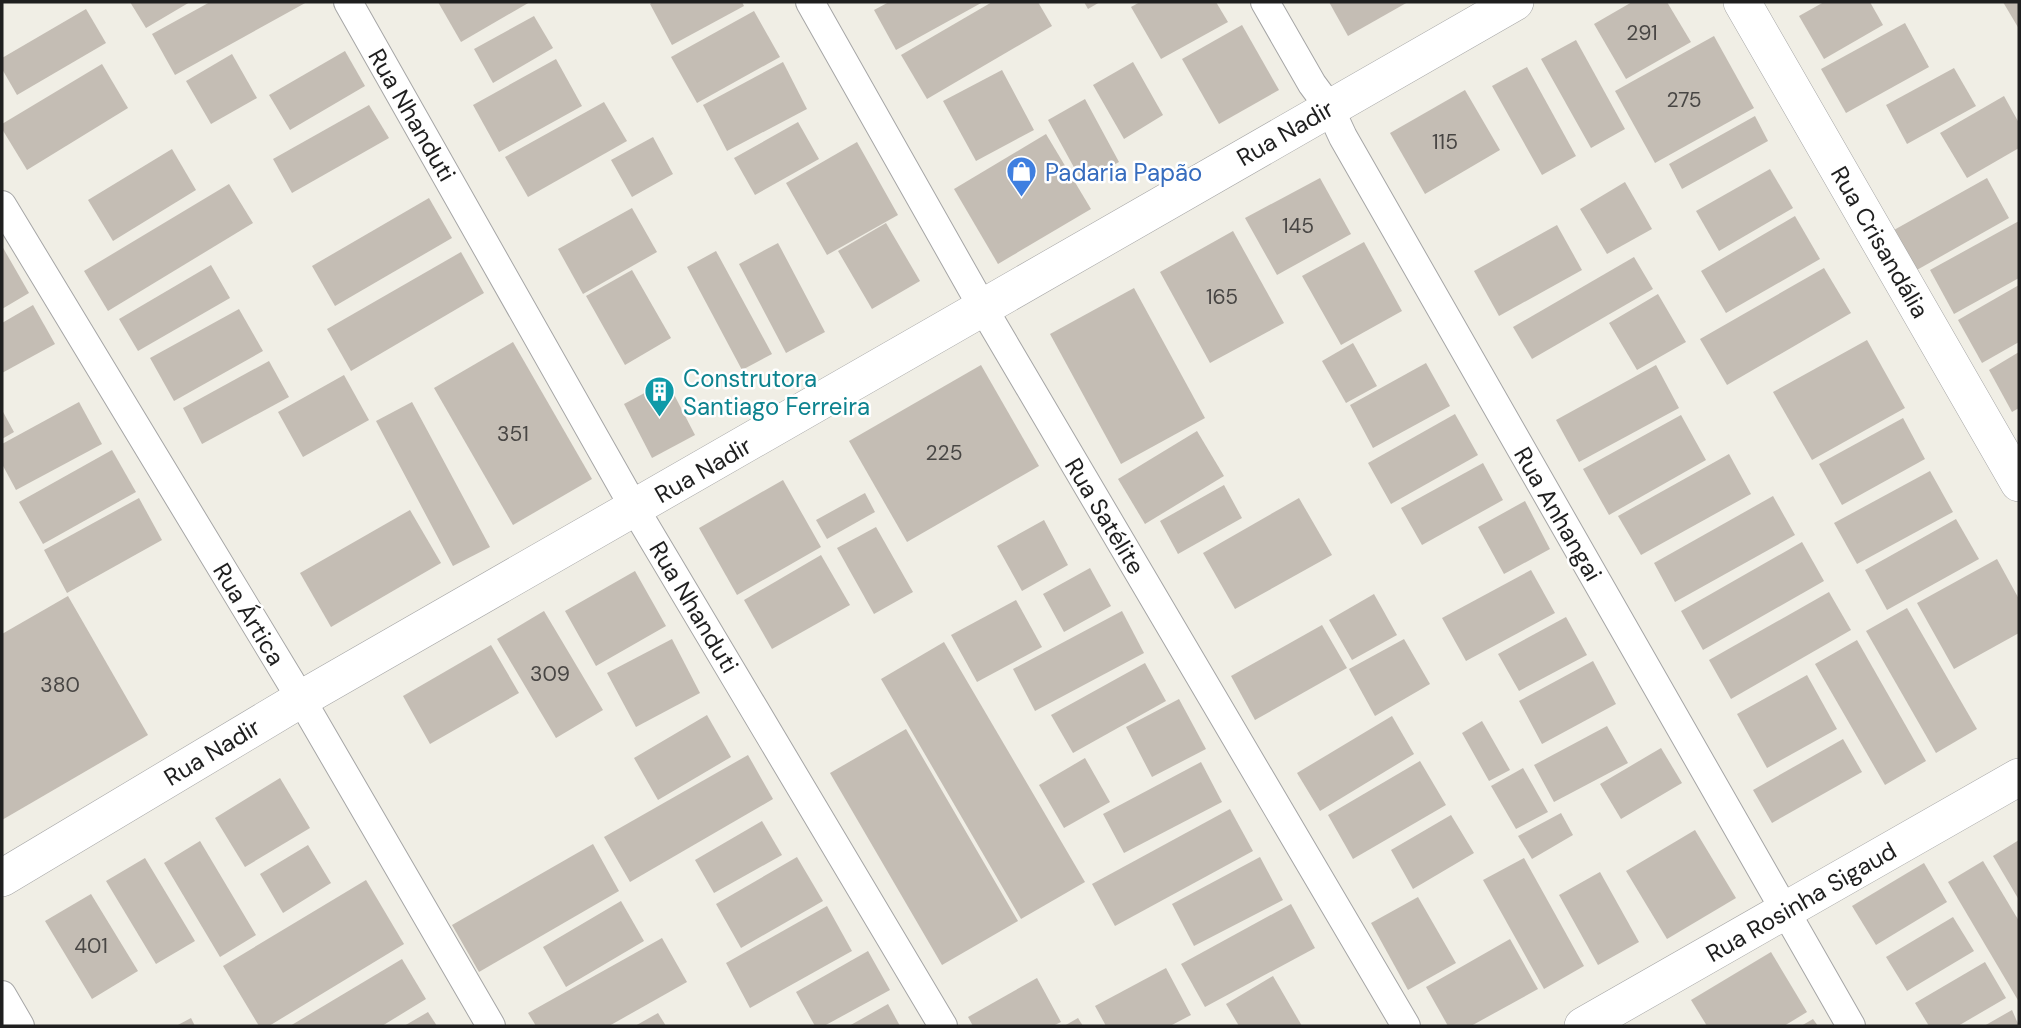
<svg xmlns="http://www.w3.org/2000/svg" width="2021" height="1028" font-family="'DM Sans',sans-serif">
	<rect width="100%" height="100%" fill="#f0eee5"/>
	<g fill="#c4bdb4">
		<path d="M130,2H190L146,28Z"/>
		<path d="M210,2H307L175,75L152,34Z"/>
		<path d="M438,2H530L461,42Z"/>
		<path d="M653,2H742L744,6L672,45L650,4Z"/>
		<path d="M889,2H983L896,50L874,10Z"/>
		<path d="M992,2H1038L1052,26L927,99L901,55Z"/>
		<path d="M1084,2H1100L1088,9Z"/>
		<path d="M1140,2H1216L1228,22L1161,59L1131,7Z"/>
		<path d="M1329,2H1408L1348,36Z"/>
		<path d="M1632,2H1667L1691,42L1626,79L1594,24Z"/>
		<path d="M1824,2H1870L1883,25L1824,59L1799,16Z"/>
		<path d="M2003,2H2019V29Z"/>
		<path d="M86,9L106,43L17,95L2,69V58Z"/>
		<path d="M754,11L780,57L697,103L671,57Z"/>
		<path d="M534,16L553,48L493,83L474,49Z"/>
		<path d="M1905,23L1929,67L1846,113L1821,69Z"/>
		<path d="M1242,25L1279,90L1219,124L1182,59Z"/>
		<path d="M1714,36L1754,108L1655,163L1615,91Z"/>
		<path d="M1576,40L1625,129L1591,148L1541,59Z"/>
		<path d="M345,51L365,86L290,130L269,95Z"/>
		<path d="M232,54L257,98L211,124L186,81Z"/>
		<path d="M556,59L582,106L499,152L473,105Z"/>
		<path d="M783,62L807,109L727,151L703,105Z"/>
		<path d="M1133,62L1163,115L1124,139L1093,85Z"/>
		<path d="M102,64L128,108L27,170L2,129V124Z"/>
		<path d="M1527,67L1576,156L1542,175L1492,86Z"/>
		<path d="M1954,68L1976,106L1907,144L1886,105Z"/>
		<path d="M1002,70L1034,130L976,161L943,101Z"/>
		<path d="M1465,90L1500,150L1425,194L1390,133Z"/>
		<path d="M2004,96L2019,123V148L1967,178L1940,133Z"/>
		<path d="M1085,99L1119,162L1082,182L1048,120Z"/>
		<path d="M604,102L627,141L528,197L505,157Z"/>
		<path d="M369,105L389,138L292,193L273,159Z"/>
		<path d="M1755,116L1768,141L1682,189L1669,164Z"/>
		<path d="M798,122L819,159L755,195L734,158Z"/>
		<path d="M1046,134L1091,209L998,264L954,189Z"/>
		<path d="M653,137L673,174L632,197L611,160Z"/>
		<path d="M857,142L898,215L827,255L786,183Z"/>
		<path d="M172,149L196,190L113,241L88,200Z"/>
		<path d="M1770,169L1793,208L1719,251L1696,211Z"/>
		<path d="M1320,178L1351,234L1277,275L1245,218Z"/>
		<path d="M1987,178L2009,218L1908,275L1885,235Z"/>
		<path d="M1625,182L1652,229L1607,254L1580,209Z"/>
		<path d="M229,184L253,223L108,311L84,271Z"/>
		<path d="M429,198L452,238L335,306L312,266Z"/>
		<path d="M632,208L657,252L583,294L558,249Z"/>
		<path d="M1795,216L1820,259L1726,313L1701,271Z"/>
		<path d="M2019,221V278L1954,314L1930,270Z"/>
		<path d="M886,223L920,281L872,309L838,251Z"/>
		<path d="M1557,225L1582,270L1499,316L1474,271Z"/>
		<path d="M1233,231L1284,323L1210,363L1160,272Z"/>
		<path d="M1364,242L1402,311L1341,345L1302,276Z"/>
		<path d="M778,243L825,332L786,353L739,264Z"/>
		<path d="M2,246L29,293L2,309Z"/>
		<path d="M716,251L772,354L742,370L687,267Z"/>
		<path d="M461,252L484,293L351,371L327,329Z"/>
		<path d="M1634,257L1653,289L1532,359L1513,327Z"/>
		<path d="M211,265L230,298L138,351L119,319Z"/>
		<path d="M1824,268L1851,313L1727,385L1700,339Z"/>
		<path d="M632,270L671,338L625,365L586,296Z"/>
		<path d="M2019,285V342L1982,363L1958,320Z"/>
		<path d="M1134,288L1205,418L1121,464L1050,334Z"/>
		<path d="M1658,294L1686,342L1637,370L1609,323Z"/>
		<path d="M33,305L55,344L2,373V323Z"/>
		<path d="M239,309L263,351L174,401L150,358Z"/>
		<path d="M1867,340L1905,408L1812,460L1773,392Z"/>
		<path d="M513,342L592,479L513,525L434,388Z"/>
		<path d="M1353,343L1377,386L1346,403L1322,361Z"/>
		<path d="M2019,352V408L2012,412L1989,370Z"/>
		<path d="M269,361L289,397L202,444L183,408Z"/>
		<path d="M1426,363L1450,406L1373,448L1350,405Z"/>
		<path d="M981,365L1039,466L907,542L849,441Z"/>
		<path d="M1656,365L1679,408L1579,462L1556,420Z"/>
		<path d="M344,375L369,420L303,457L278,412Z"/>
		<path d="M667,381L695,435L652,458L624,404Z"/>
		<path d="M79,402L102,444L16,490L2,464V444Z"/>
		<path d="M412,402L490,547L453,566L376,421Z"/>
		<path d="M2,410L14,432L2,439Z"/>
		<path d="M1455,414L1478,455L1391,504L1368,463Z"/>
		<path d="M1681,415L1706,460L1609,515L1583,469Z"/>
		<path d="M1903,418L1925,459L1842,505L1819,464Z"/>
		<path d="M1197,431L1224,476L1145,524L1118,479Z"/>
		<path d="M112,450L136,492L43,544L19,502Z"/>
		<path d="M1729,454L1751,494L1641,555L1618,516Z"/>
		<path d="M1483,463L1503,500L1422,545L1401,508Z"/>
		<path d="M1930,471L1953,512L1857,564L1834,523Z"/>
		<path d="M783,480L821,547L737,595L699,528Z"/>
		<path d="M1224,485L1242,518L1178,554L1160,521Z"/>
		<path d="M865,493L875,512L827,539L816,520Z"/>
		<path d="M1773,496L1795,535L1675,602L1654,563Z"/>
		<path d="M139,498L162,540L67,593L44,550Z"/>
		<path d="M1299,498L1332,555L1235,609L1203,553Z"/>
		<path d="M1525,501L1550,549L1504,574L1478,527Z"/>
		<path d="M410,510L441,563L331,627L300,573Z"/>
		<path d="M1956,519L1979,559L1887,610L1865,570Z"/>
		<path d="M1044,520L1068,565L1022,591L997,546Z"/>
		<path d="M876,527L913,592L874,614L837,548Z"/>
		<path d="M1802,542L1824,581L1703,650L1681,611Z"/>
		<path d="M821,555L850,605L772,649L744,600Z"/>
		<path d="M1997,559L2019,599V633L1954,669L1917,603Z"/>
		<path d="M1090,568L1111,606L1064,632L1043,594Z"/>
		<path d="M1531,570L1555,613L1466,661L1442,618Z"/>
		<path d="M635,571L666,626L596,666L565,611Z"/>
		<path d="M1829,592L1851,630L1731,699L1709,660Z"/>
		<path d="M1374,594L1397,635L1352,660L1329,620Z"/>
		<path d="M68,596L148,735L2,820V634Z"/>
		<path d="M1016,600L1042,647L977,682L951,635Z"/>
		<path d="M1907,608L1977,729L1936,753L1866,631Z"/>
		<path d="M544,611L603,710L556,738L497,639Z"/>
		<path d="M1122,611L1144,653L1035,711L1013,669Z"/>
		<path d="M1566,617L1587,655L1519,691L1498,654Z"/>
		<path d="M1322,625L1347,668L1255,720L1231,676Z"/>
		<path d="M672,639L700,693L636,727L607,673Z"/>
		<path d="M1404,639L1430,684L1375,716L1349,669Z"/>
		<path d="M1857,640L1926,761L1885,785L1815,664Z"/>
		<path d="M944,642L1085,882L1021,919L881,679Z"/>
		<path d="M491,645L519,693L430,744L403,696Z"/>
		<path d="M1593,661L1616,704L1542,744L1519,701Z"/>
		<path d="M1145,663L1166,701L1073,753L1051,715Z"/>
		<path d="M1807,675L1837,729L1767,768L1737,714Z"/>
		<path d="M1179,699L1206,749L1152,777L1126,727Z"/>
		<path d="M707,715L731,757L658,800L634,758Z"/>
		<path d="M1392,716L1414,754L1320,811L1297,773Z"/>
		<path d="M1482,721L1510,770L1489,781L1462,733Z"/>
		<path d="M1607,726L1628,763L1554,802L1534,765Z"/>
		<path d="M906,729L1018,921L942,965L830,773Z"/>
		<path d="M1843,739L1862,772L1772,823L1753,790Z"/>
		<path d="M1661,748L1682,783L1621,819L1600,784Z"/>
		<path d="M748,755L773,799L630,882L604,837Z"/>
		<path d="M1085,758L1110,802L1064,828L1039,785Z"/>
		<path d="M1420,761L1446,805L1353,859L1328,815Z"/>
		<path d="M1201,762L1222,802L1124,853L1103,814Z"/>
		<path d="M1523,768L1548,812L1516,829L1491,786Z"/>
		<path d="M280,778L310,828L245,867L215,818Z"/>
		<path d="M1230,809L1253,851L1115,926L1092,884Z"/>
		<path d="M1561,813L1573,835L1532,859L1518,836Z"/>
		<path d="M1451,815L1474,853L1413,889L1391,850Z"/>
		<path d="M762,821L782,855L714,893L695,860Z"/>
		<path d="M1695,830L1736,898L1667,939L1626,871Z"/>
		<path d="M2019,840V900L1993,856Z"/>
		<path d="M200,841L256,935L220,957L164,863Z"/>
		<path d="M593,844L619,891L479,972L452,925Z"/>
		<path d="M308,845L331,883L283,913L260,874Z"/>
		<path d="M797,857L823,901L741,948L716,904Z"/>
		<path d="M1260,857L1283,900L1194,946L1172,904Z"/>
		<path d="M145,858L195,941L156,964L106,881Z"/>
		<path d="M1524,858L1584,966L1544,989L1483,880Z"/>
		<path d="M1983,861L2019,921V1002L1948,882Z"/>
		<path d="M1924,863L1947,902L1876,945L1852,906Z"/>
		<path d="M1600,872L1639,942L1598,965L1559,895Z"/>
		<path d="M366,880L404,944L269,1026H259L223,966Z"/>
		<path d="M91,894L138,971L92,999L45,921Z"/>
		<path d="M1418,897L1456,963L1408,990L1371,923Z"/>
		<path d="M621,901L644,941L566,987L543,947Z"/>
		<path d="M1291,904L1315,948L1205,1007L1181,964Z"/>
		<path d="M827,906L852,951L750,1008L726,963Z"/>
		<path d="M1953,917L1974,951L1907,991L1886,957Z"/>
		<path d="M662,938L687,982L609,1026H536L528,1013Z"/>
		<path d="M1510,939L1538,989L1471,1026H1448L1426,987Z"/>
		<path d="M868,951L890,990L824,1026H815L796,992Z"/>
		<path d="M1771,952L1807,1012L1784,1026H1707L1691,1000Z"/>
		<path d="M402,959L426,999L382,1026H290Z"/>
		<path d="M1985,962L2006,998L1958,1026H1929L1915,1003Z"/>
		<path d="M1166,968L1191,1015L1170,1026H1106L1095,1006Z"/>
		<path d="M1273,976L1302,1026H1239L1226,1004Z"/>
		<path d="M1037,978L1061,1022L1053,1026H973L968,1017Z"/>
		<path d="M888,1004L900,1026H849Z"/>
		<path d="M2012,1010L2019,1026H1984Z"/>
		<path d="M428,1012L437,1026H404Z"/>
		<path d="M658,1013L666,1026H635Z"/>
		<path d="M191,1018L195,1026H176Z"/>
		<path d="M1078,1018L1083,1026H1064Z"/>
		<path d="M1813,1019L1818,1026H1801Z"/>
	</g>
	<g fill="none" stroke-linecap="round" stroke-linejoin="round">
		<defs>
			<g id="minor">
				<path d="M348,2L635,509L943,1026"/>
				<path d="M810,2L983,308L1406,1026"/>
				<path d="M1265,2L1312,84L1329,107L1343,137L1851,1026"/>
				<path d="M2,205L301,699L491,1026"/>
				<path d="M2,995L20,1026"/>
			</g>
			<g id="tertiary">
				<path d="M1742,2L2019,483"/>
				<path d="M2,878L301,699L1515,2"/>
				<path d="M1583,1026L2019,777"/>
			</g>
		</defs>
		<use href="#minor" stroke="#a6a6a6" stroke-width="30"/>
		<use href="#tertiary" stroke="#a6a6a6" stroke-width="38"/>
		<use href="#minor" stroke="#fff" stroke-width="28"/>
		<use href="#tertiary" stroke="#fff" stroke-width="37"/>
	</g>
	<defs>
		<symbol id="shop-pin" viewBox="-11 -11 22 30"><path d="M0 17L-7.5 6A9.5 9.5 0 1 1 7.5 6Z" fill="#3f7fe0" stroke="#fff"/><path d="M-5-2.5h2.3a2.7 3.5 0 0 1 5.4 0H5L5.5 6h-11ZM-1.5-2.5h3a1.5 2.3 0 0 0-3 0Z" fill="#fff"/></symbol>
		<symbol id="building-pin" viewBox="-11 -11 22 30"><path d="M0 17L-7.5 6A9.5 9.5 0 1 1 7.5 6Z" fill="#0f9aa8" stroke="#fff"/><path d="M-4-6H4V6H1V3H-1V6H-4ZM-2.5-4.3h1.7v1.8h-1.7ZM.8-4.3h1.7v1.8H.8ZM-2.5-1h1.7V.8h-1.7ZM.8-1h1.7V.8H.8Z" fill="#fff"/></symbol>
	</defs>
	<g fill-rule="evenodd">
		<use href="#shop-pin" x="1004" y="154" width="35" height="47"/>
		<use href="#building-pin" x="642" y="374" width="35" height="47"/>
	</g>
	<g text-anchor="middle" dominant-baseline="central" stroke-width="5" stroke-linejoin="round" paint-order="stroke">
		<g font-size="21" fill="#484644">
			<text x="1642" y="33">291</text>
			<text x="1684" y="100">275</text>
			<text x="1445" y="142">115</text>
			<text x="1298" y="226">145</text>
			<text x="1222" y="297">165</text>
			<text x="513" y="434">351</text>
			<text x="944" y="453">225</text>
			<text x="550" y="674">309</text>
			<text x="60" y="685">380</text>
			<text x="91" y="946">401</text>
		</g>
		<g font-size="24" fill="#1f1f1f" stroke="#fff">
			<text transform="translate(412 115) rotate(60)">Rua Nhanduti</text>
			<text transform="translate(1285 133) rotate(-30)">Rua Nadir</text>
			<text transform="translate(1880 242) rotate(60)">Rua Crisandália</text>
			<text transform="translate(703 470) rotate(-30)">Rua Nadir</text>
			<text transform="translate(1558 514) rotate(60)">Rua Anhangai</text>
			<text transform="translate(1105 516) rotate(59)">Rua Satélite</text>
			<text transform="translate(694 607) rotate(59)">Rua Nhanduti</text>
			<text transform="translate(249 614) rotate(59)">Rua Ártica</text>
			<text transform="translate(212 752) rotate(-31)">Rua Nadir</text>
			<text transform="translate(1801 902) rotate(-30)">Rua Rosinha Sigaud</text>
		</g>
		<g font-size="24" fill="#366cbe" stroke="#fff" text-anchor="start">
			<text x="1045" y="172">Padaria Papão</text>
		</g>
		<g font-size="24" fill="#0d838f" stroke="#fff" text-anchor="start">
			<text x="683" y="378">Construtora<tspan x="683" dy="28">Santiago Ferreira</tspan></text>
		</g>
	</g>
	<rect width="2021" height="1028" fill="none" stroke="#1f1f1f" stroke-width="7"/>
</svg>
